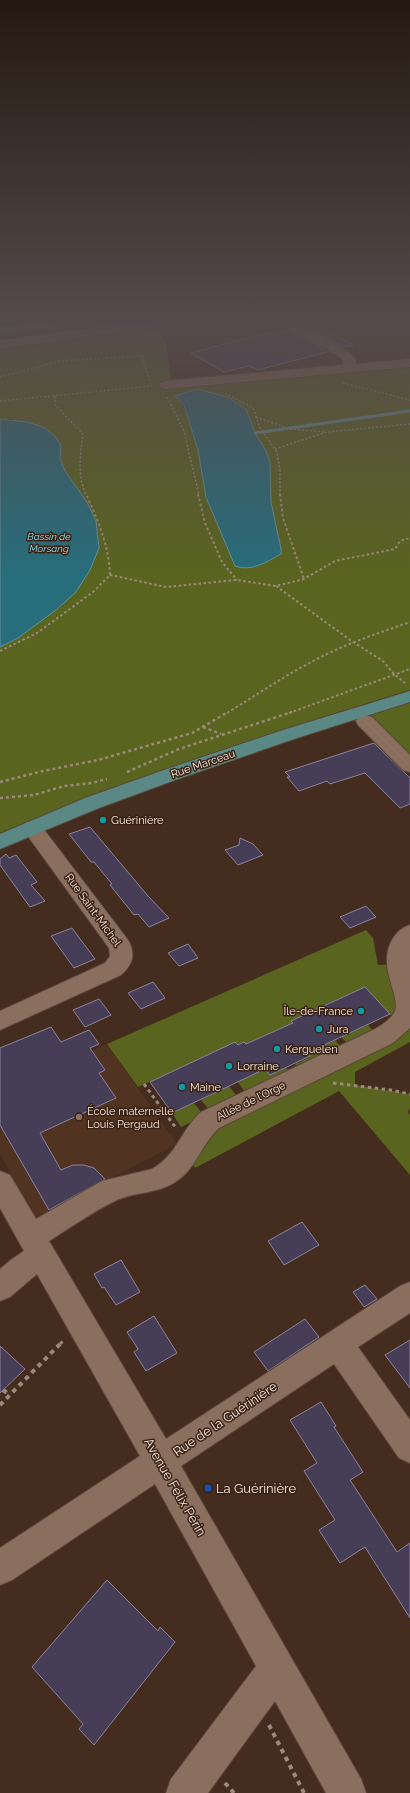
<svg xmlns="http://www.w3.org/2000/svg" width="410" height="1793" font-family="Raleway,sans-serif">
	<rect width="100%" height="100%" fill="#442c1e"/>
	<path fill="#503320" d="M107,1044L177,1144L36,1217L0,1154V1091Z"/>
	<g fill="#59641f" fill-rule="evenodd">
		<path d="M158,328L166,344L172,384L410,363V690L336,713L83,799L0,833V647L18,638L56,610L76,592L96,521L87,502L65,471L60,458L61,445L12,419H0V348ZM197,389L246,409L256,435L265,449L271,502L281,549L208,497C201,468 195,418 176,396Z"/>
		<path d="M410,701V759L364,714Z"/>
		<path d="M366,930L373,938L378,965L392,964L399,1005L393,1018L365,987L353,993L343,1000L340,998L318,1008L319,1010L307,1016L305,1014L291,1021L293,1023L246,1044L244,1042L208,1055L138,1087L107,1044Z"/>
		<path d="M410,1024V1042L355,1072V1085L410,1094V1108L408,1112L410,1115V1175L339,1091L195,1168L189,1160L205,1133Z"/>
		<path d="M368,1025L374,1032L349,1045L341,1037Z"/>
		<path d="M335,1040L342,1048L299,1068L295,1064L310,1057L307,1053Z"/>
		<path d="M286,1068L291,1073L247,1095L238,1082L265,1069L270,1075Z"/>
		<path d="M229,1086L239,1099L211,1112L201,1100Z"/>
		<path d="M194,1103L204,1116L181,1127L172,1113Z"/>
	</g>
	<g fill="#276d7b" stroke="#66929a">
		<path d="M197,389L227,397L246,409L256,435L265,449L270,462L271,502L281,549V554C266,562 252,572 235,566L206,497L198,450L184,405L175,396Z"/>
		<path d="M0,419L28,422L45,428L55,436L61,445L60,458L65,471L87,502L96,521L99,548L90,570L76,592L56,610L18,638L0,647Z"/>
	</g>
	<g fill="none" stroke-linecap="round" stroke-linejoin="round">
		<path stroke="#66929a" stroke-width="3" d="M255,433L410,411"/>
	</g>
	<g fill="#463d56" stroke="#8d839f">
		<path d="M313,325L353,345L344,347L304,327Z"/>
		<path d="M291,330L327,352L258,370L249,366L224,372L191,353L270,332L275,335Z"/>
		<path d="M374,743L410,778V804L400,808L365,773L330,784L327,781L299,791L287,777H290L285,772Z"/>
		<path d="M90,827L148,896L169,918L149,927L138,914L134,915L110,885L112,884L94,862H91L69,834Z"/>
		<path d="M240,838L253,844L263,855L238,865L225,850L239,845Z"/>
		<path d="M6,854L9,858L16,855L37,882L31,885L45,901L30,907L0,865V859Z"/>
		<path d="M366,906L376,917L350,928L340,917Z"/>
		<path d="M72,928L95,959L74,968L51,936Z"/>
		<path d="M188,944L198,958L179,966L168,953Z"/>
		<path d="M153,982L165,998L141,1009L128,993Z"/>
		<path d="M365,987L390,1014L307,1053L310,1056L270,1075L265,1069L172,1113L150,1082L235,1042L238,1045L244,1042L246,1044L293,1023L291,1021Z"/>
		<path d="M99,999L111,1015L85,1027L73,1010Z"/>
		<path d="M51,1027L61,1042L89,1030L99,1044L90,1048L105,1070L99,1073L116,1098L40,1133L61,1170L73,1165H84L94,1168L105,1179L49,1210L0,1125V1048Z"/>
		<path d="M302,1222L319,1245L284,1265L268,1241Z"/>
		<path d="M121,1260L140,1292L116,1305L104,1287L102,1288L94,1274Z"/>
		<path d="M365,1285L377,1299L364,1307L353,1292Z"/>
		<path d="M154,1316L177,1353L146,1371L134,1352L138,1349L127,1332Z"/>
		<path d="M305,1319L319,1337L268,1371L254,1352Z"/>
		<path d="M410,1340V1388L385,1355Z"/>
		<path d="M0,1346L25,1369L0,1393Z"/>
		<path d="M321,1402L336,1426L334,1427L363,1472L350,1480L397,1552L410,1543V1618L365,1547L340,1563L319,1530L335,1520L304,1471L317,1463L290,1420Z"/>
		<path d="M107,1580L158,1631L160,1627L175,1642L94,1745L79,1729L83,1724L32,1667Z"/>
	</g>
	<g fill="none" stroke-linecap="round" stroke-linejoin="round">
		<defs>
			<g id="minor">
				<path d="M137,323H166L160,326L0,349V341Z"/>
				<path d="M325,323H339L333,326L327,325Z"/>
				<path d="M297,325L348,351L356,360V364L410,359V367L165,389L161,388L159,385L161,382L165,381L343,365L344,361L340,357L293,330L291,328L293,326Z"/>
				<path d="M365,715L372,717L410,755V772L403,770L358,725L356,721L358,717Z"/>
				<path d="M32,821L39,823L128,940C136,954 133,964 121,975L0,1030V1011L105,963L110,956L109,948L22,828L25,823Z"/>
				<path d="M410,925V1028L393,1043L219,1128C202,1143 197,1167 178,1180C160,1194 137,1191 117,1200C94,1211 71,1227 49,1241L166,1439L400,1286L410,1282V1313L358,1347L410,1420V1463L399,1458L334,1364L181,1466L361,1779L366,1793H326L275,1701L208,1793H166L171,1779L256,1666L155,1484L12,1580L0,1585V1548L140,1456L37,1274L10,1297L0,1301V1269L12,1259L24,1251L0,1208V1171L10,1175L36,1219L102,1181L152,1169C178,1154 180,1131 201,1112L375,1029C382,1025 390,1020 394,1013C403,998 376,968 392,940C397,932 401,928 410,925Z"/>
			</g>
			<path id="major" d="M410,691V702L297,738L178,779L99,808L0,849V834L85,798L164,770L283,730Z"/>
			<path id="highway" d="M31,323H64L58,326L0,333V327Z"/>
		</defs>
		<use href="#minor" stroke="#5b473b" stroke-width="2"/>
		<use href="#major" stroke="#5b473b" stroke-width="2"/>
		<use href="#highway" stroke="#5b473b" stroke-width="2"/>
		<g stroke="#9d887d" stroke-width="1.5" stroke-dasharray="2 2" stroke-linecap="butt">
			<path d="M0,377L60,361L142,356L151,385"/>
			<path d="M343,383L410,400"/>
			<path d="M225,393L253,408L260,428L277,452L280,471V495"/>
			<path d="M55,396V405L83,434C80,455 77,475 86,495"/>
			<path d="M167,397L184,431L199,495"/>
			<path d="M0,401L152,386"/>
			<path d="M256,417L290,429L325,432"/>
			<path d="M275,449L327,432L410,424"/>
		</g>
		<g stroke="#9d887d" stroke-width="2" stroke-dasharray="2.5 2.5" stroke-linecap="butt">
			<path d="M198,494L205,523L222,562L237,580"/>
			<path d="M280,494L283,518L304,579"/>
			<path d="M110,575L166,587L237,580L276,586L304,579L335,561L395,549L400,541L410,538"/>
			<path d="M276,586L353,642L383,661L394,674L405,683"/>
			<path d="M0,651L37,633L93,592L110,575C109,546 98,520 86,494"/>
			<path d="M227,713C258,694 287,674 319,658C348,643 379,633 410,622"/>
			<path d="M289,713L410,669"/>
		</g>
		<g stroke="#9d887d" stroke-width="2.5" stroke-dasharray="3 3" stroke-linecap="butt">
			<path d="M203,727L221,734"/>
			<path d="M127,772L179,749L292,712"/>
			<path d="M0,782L43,771L98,760L192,733L228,712"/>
			<path d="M0,798L34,795L64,786L92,783L107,779"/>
		</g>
		<g stroke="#9d887d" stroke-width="3" stroke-dasharray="3.5 3.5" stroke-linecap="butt">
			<path d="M333,1083L391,1090L410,1094"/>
			<path d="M144,1084L176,1128"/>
			<path d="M164,1113L169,1110"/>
			<path d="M60,1344L64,1340"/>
		</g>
		<g stroke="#9d887d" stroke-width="4" stroke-dasharray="4.5 4.5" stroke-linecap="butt">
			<path d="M3,1390L10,1395"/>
			<path d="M0,1405L61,1343"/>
			<path d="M269,1725L304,1793"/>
			<path d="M225,1783L234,1793"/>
		</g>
		<use href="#minor" fill="#8a6e5e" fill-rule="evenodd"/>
		<use href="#major" fill="#5a8884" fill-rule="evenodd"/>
		<use href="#highway" fill="#3a9a9e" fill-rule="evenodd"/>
		<path stroke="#b09d92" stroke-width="1" d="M0,341L134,323"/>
	</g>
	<linearGradient id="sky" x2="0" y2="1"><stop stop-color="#251810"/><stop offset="0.56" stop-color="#564b4c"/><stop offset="1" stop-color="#564b4c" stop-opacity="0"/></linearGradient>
	<rect width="410" height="574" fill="url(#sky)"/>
	<g fill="#0f9aa8" stroke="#392214" stroke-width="1.5">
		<circle cx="103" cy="820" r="4"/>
		<circle cx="361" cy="1011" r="4"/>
		<circle cx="319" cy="1029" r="4"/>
		<circle cx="277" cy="1049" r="4"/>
		<circle cx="229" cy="1066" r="4"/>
		<circle cx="182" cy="1087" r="4"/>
	</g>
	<circle fill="#8d6e63" stroke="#392214" stroke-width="1.5" cx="79" cy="1117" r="4"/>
	<rect fill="#1a4fb4" stroke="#392214" stroke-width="1.5" x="204" y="1484" width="8" height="8" rx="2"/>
	<g text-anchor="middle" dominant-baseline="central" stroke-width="3" stroke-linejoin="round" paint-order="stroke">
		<g font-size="10" font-style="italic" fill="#8be4f8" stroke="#392214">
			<text x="49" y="536">Bassin de<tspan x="49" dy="12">Morsang</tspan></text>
		</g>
		<g font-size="11" fill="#faeae1" stroke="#392214">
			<text transform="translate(203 764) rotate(-19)">Rue Marceau</text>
			<text transform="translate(93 910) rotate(54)">Rue Saint-Michel</text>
			<text transform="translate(251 1101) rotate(-26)">Allée de l'Orge</text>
		</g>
		<g font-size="11" fill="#faeae1" stroke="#392214" text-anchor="start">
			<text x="111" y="820">Guérinière</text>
			<text x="353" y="1011" text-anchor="end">Île-de-France</text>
			<text x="327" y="1029">Jura</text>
			<text x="285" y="1049">Kerguelen</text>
			<text x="237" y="1066">Lorraine</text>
			<text x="190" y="1087">Maine</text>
			<text x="87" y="1111">École maternelle<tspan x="87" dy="13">Louis Pergaud</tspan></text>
		</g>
		<g font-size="13" fill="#faeae1" stroke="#392214">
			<text transform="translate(225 1419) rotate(-34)">Rue de la Guérinière</text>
			<text transform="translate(175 1487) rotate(60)">Avenue Félix Périn</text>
		</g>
		<g font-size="13" fill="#faeae1" stroke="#392214" text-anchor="start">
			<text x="216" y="1488">La Guérinière</text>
		</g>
	</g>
</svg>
